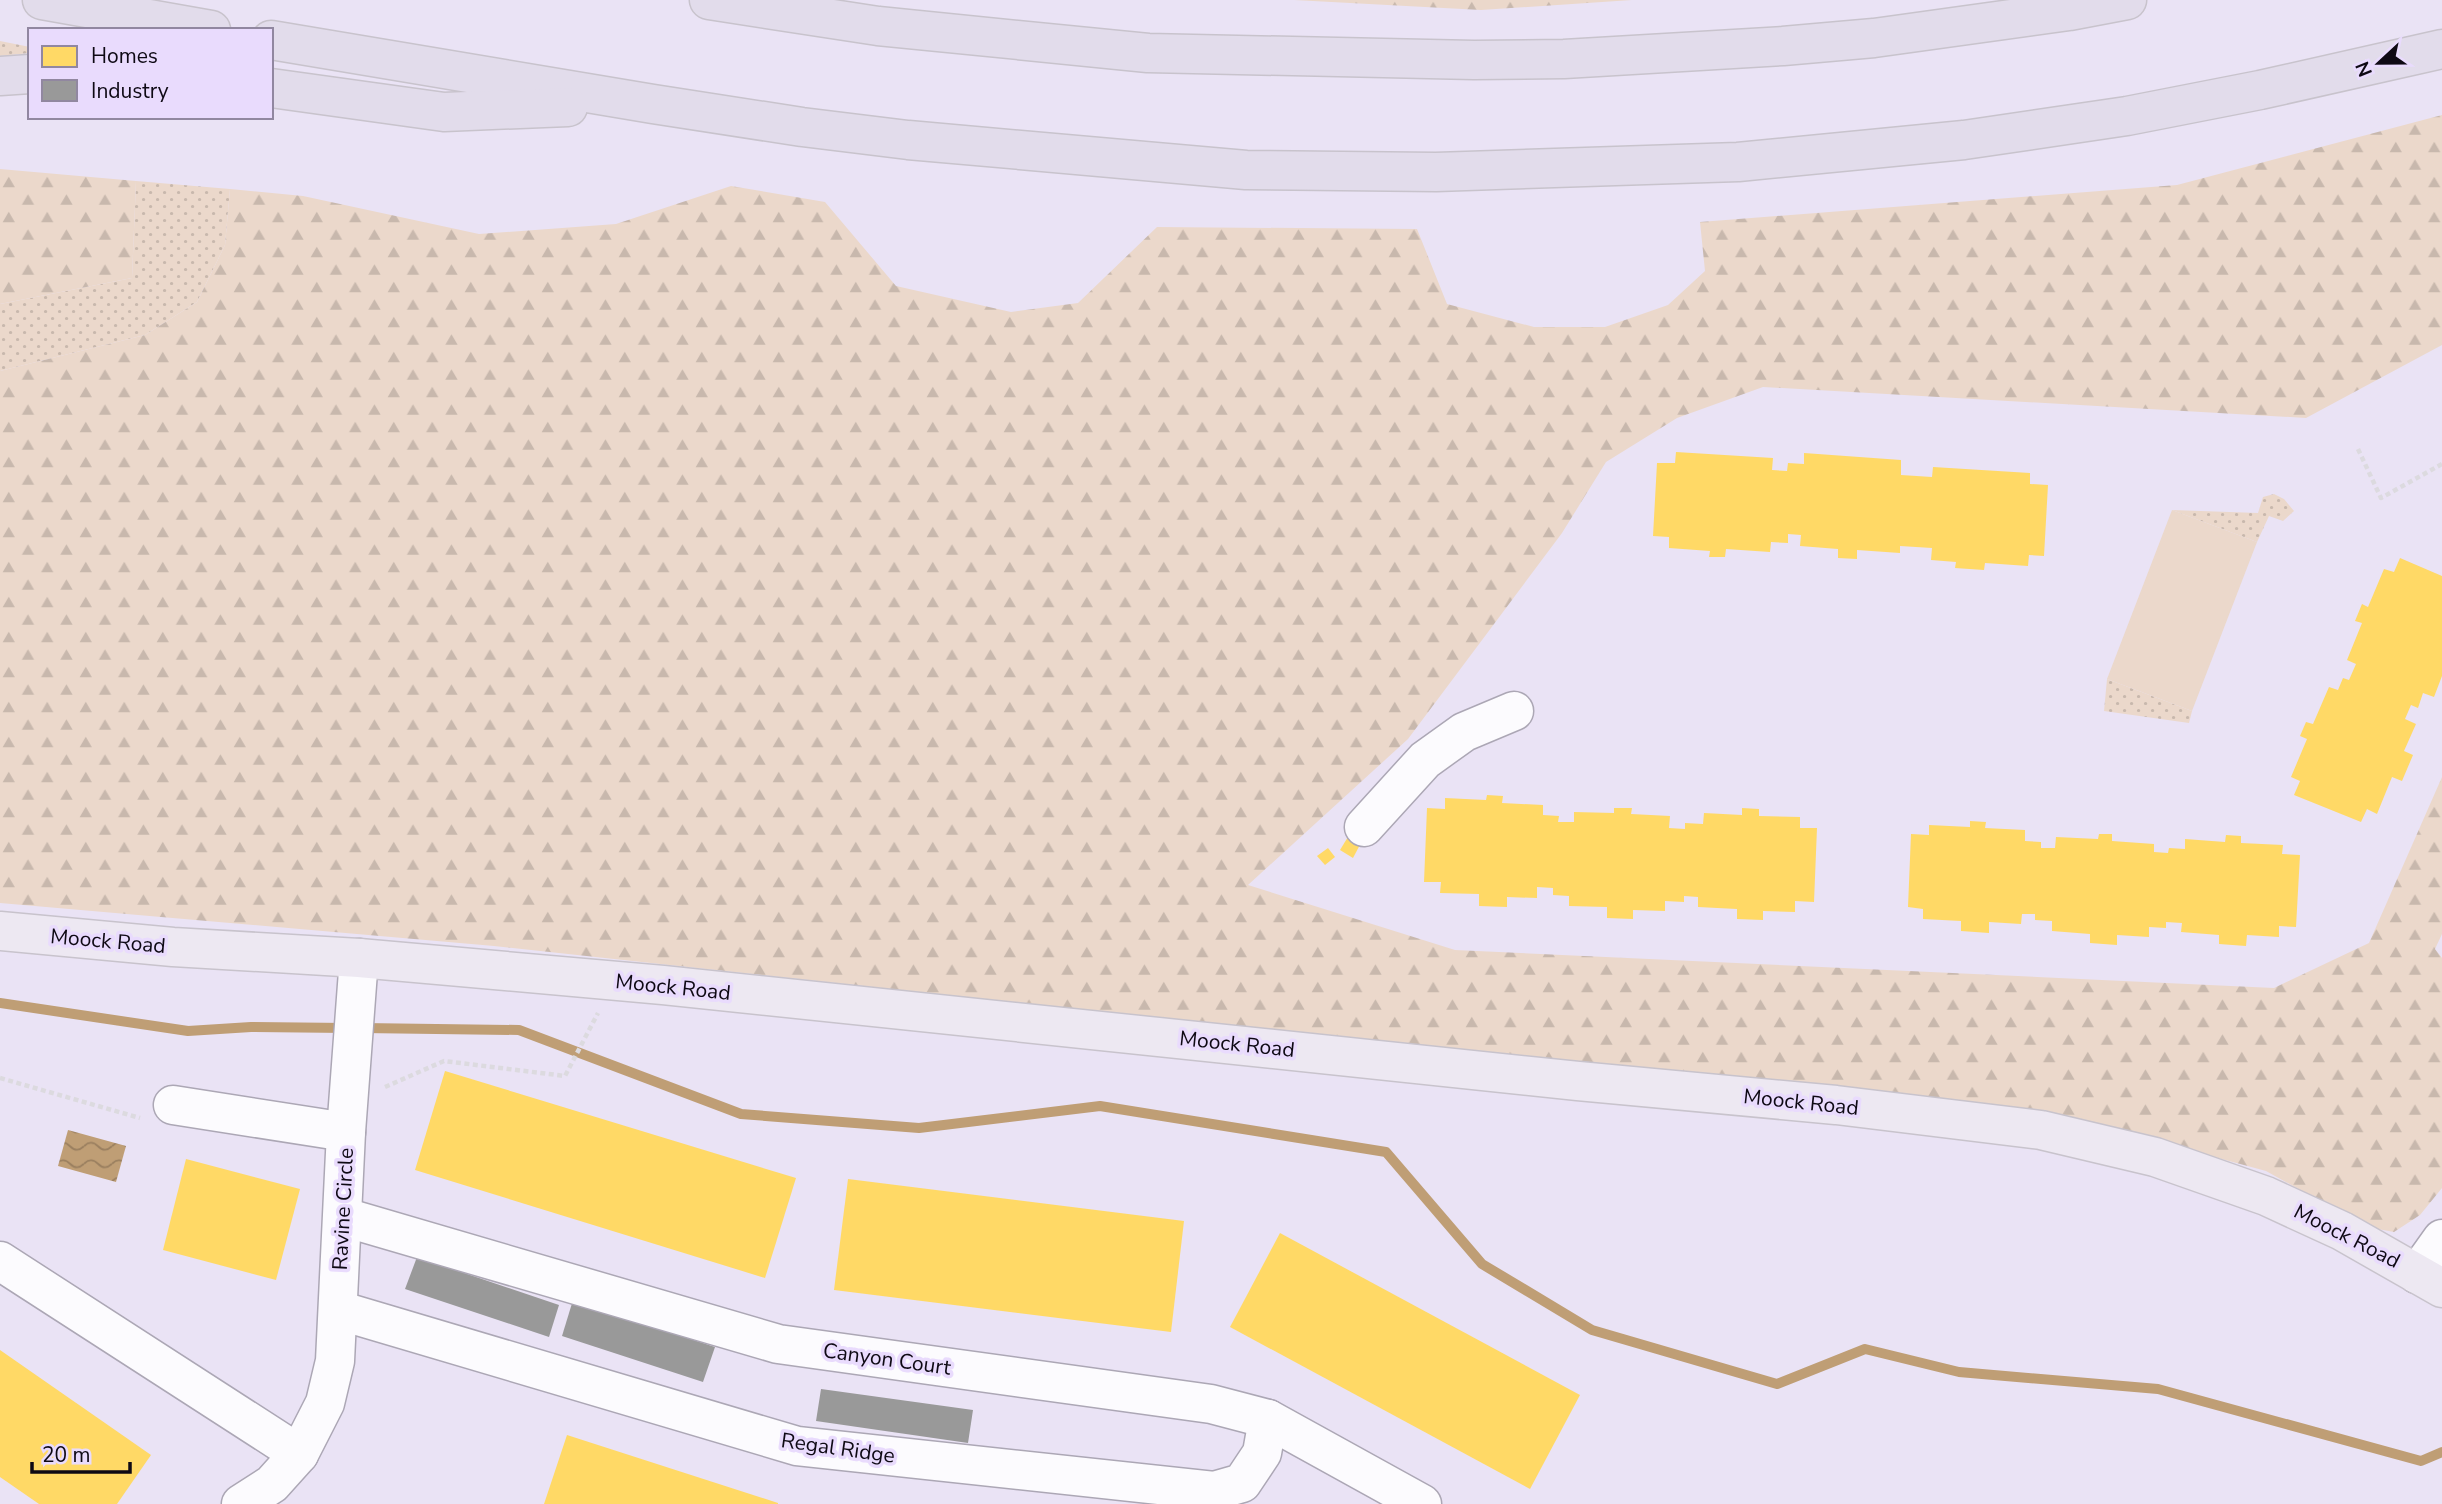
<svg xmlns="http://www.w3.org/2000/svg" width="2442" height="1504" font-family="'Nunito Sans',sans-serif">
	<defs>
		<pattern id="grass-dots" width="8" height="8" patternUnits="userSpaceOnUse" patternTransform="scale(1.75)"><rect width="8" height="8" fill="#ebd8cb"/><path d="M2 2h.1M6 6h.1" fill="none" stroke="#c8b8ad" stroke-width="1.8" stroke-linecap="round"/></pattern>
		<pattern id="forest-firs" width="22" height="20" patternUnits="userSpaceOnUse" patternTransform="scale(1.75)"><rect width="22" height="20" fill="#ebd8cb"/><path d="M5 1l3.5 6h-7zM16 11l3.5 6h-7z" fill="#c8b8ad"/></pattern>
		<pattern id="water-waves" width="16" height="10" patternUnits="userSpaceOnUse" patternTransform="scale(1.75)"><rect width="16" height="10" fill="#bf9e75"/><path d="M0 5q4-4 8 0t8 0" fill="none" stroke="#9a7f5f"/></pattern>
	</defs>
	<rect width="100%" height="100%" fill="#eae3f5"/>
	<g fill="url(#grass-dots)">
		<path d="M0,41L30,47V53L0,56Z"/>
		<path d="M136,181L230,189L225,245L197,302L145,335L0,371V304L132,278Z"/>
		<path d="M2274,494L2284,499L2294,511L2283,521L2269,516L2257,542L2172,510L2258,513L2263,497Z"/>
		<path d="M2107,679L2192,711L2189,723L2104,711Z"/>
	</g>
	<g fill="url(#forest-firs)">
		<path d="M1294,0H1632L1481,10Z"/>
		<path d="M2442,115V345L2306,418L1763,387L1677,418L1606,462L1562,533L1408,739L1248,885L1455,950L2274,988L2369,943L2442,777V934L2435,949L2442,958V1188L2420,1215L2394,1232L2367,1227L2266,1171L2122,1132L1869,1090L1345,1038L494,946L0,903V371L145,335L197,302L225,245L230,189L303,196L479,234L616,224L731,186L825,202L896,286L1011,312L1078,303L1157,227L1417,229L1447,304L1534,327H1605L1668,305L1705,271L1700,222L2177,185Z"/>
		<path d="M0,169L136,181L132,278L0,304Z"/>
	</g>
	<path fill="#ebd8cb" d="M2172,510L2257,542L2192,711L2107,679Z"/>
	<path fill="url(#water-waves)" d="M68,1130L126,1146L116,1182L58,1166Z"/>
	<g fill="#ffd966">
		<path d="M1676,452L1773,458L1772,470L1787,471L1788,463L1804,464V453L1901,460V475L1932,477L1933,467L2030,473V484L2048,485L2044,556L2029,555L2028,566L1985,563L1984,570L1955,568L1956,562L1931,560L1932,548L1900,546V553L1857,550V559L1838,558V549L1800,546L1801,535L1788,534V543L1771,542L1770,552L1726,549L1725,557H1709L1710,551L1669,548V537L1653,536L1657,463H1675Z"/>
		<path d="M2400,558L2442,576V676L2434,697L2423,693L2418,708L2411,705L2405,719L2416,724L2404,751L2413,755L2402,781L2392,777L2377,814L2367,809L2361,822L2294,795L2300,781L2291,777L2307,739L2300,736L2306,722L2313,724L2329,687L2338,690L2343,678L2349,680L2356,664L2347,660L2362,623L2355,621L2362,604L2368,607L2384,569L2394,572Z"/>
		<path d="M1487,795L1503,796L1502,803L1543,805V815L1559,816L1558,822H1574V812L1614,813V808H1632L1631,814L1670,816L1669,828L1685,829V823L1703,824L1704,813L1742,815V808L1759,809V816L1800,817V828H1817L1814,902L1795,901V912L1763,911V920L1737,919V909L1698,907V897L1684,896V902L1665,901V911L1633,910V919L1607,918V907L1569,906V896L1553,895V888L1537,887V898L1507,897V907L1479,906V894L1440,893L1441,882H1424L1427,808L1445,809V798L1486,800Z"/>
		<path d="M1970,821L1986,822L1985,828L2025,830V841L2041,842V848H2055L2056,837L2098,839L2099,834H2112V841L2154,844V852L2168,853L2169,848L2185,849V839L2225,842L2226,835L2241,836V843L2283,845L2282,854L2300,855L2296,927L2279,926V937L2247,935L2246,946L2219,944V935L2181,932L2182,923L2166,922V928L2149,927V937L2117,935V945L2090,943V934L2052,931V921L2035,920V914H2022L2021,924L1989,922V933L1961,931V921L1923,919V909L1908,907L1911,834L1929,835V825L1970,827Z"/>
		<path d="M1351,832L1363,839L1353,858L1340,850Z"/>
		<path d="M1328,848L1335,857L1325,865L1317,856Z"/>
		<path d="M445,1071L796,1178L765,1278L415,1170Z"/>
		<path d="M186,1159L300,1189L276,1280L163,1250Z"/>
		<path d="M848,1179L1184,1221L1171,1332L834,1290Z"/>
		<path d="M1280,1233L1580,1395L1530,1489L1230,1327Z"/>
		<path d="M0,1350L151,1455L117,1504H39L0,1477Z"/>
		<path d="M567,1435L778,1503V1504H544Z"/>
	</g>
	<g fill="#999">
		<path d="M417,1257L559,1305L549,1337L405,1289Z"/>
		<path d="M573,1300L715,1347L703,1382L562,1336Z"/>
		<path d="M821,1389L973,1410L968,1443L816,1421Z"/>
	</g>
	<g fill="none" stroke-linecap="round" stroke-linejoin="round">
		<g stroke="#bf9e75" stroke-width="10">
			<path d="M0,1003L188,1031L251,1027L347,1028"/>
			<path d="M362,1028L519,1030L741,1114L919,1128L1100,1106L1386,1152L1482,1264L1592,1330L1777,1384L1865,1349L1959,1372L2158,1389L2421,1461L2442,1452"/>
		</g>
		<defs>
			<g id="minor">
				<path d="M1364,827L1425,760L1464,732L1514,711"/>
				<path d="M173,1105L346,1132"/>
				<path d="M344,1217L778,1344L1211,1404L1268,1419L1422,1504"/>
				<path d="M0,1261L299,1454L272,1484L241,1504"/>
				<path d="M2417,1274L2442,1239"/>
				<path d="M338,1310L797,1446L1214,1491L1242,1483L1262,1453L1268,1419"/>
				<path d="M299,1454L325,1403L335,1361L346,1132L359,958"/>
			</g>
			<path id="major" d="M0,931L173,947L359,958L663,985L1578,1081L1836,1105L2041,1130L2155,1157L2266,1196L2342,1231L2442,1288"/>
			<g id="highway">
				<path d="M42,0L211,30"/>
				<path d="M709,0L878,26L1148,53L1474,60L1564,59L1783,46L1874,38L2069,11L2127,0"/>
				<path d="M271,40L653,104L802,127L908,140L1246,170L1436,172L1738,162L1964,140L2127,116L2260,90L2442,49"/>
				<path d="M0,76L30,74"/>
				<path d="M271,88L444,112L568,107"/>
			</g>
		</defs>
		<use href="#minor" stroke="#aca7b5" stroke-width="41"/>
		<use href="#major" stroke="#c8c3cc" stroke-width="41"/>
		<use href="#highway" stroke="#c8c3cc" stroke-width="41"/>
		<g stroke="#dcdadf" stroke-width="4.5" stroke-dasharray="5 3.5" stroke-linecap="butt">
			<path d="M2358,449L2381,498L2442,464"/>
			<path d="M0,1078L140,1118"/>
			<path d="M385,1087L444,1061L565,1076L598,1013"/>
		</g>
		<use href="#minor" stroke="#fcfbfe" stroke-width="38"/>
		<use href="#major" stroke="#ede8f2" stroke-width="38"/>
		<use href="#highway" stroke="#e2dceb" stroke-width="38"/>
	</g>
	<g text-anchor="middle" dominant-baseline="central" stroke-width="7" stroke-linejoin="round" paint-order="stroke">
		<g font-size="21" fill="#0e0914" stroke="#e9dbfd">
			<text transform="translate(108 941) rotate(5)">Moock Road</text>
			<text transform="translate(673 987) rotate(6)">Moock Road</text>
			<text transform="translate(1237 1044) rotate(6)">Moock Road</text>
			<text transform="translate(1801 1102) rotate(6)">Moock Road</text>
			<text transform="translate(343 1209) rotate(-87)">Ravine Circle</text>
			<text transform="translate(2347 1236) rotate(27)">Moock Road</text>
			<text transform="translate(887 1359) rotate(8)">Canyon Court</text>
			<text transform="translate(838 1448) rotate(8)">Regal Ridge</text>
		</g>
	</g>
	<rect x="28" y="28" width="245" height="91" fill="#e9dbfd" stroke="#9187a0" stroke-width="2"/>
	<rect x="42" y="46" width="35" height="21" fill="#ffd966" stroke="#9187a0" stroke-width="2"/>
	<text x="91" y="63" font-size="21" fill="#0e0914">Homes</text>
	<rect x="42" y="80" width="35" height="21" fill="#999999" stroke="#9187a0" stroke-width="2"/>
	<text x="91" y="98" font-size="21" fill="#0e0914">Industry</text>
	<g transform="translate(2379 63) rotate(248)" stroke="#e9dbfd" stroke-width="5" paint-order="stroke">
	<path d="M0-5L12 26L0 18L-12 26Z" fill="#0e0914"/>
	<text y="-10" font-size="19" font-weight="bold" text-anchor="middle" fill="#0e0914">N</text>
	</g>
	<path d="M32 1462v10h98v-10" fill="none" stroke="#0e0914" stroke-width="3.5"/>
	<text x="42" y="1462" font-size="21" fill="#0e0914" stroke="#e9dbfd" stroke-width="5" paint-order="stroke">20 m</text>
</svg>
